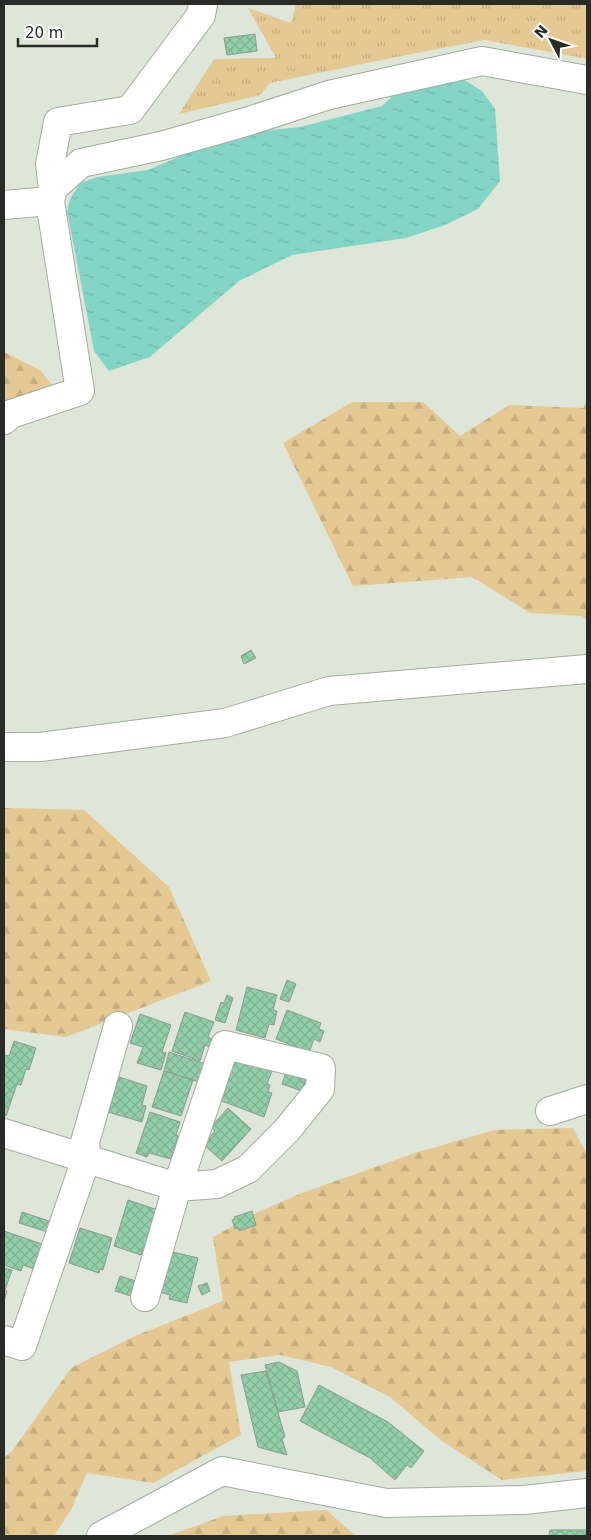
<svg xmlns="http://www.w3.org/2000/svg" width="591" height="1540" font-family="'DejaVu Sans',sans-serif">
	<defs>
		<pattern id="grass-tufts" width="24" height="20" patternUnits="userSpaceOnUse" patternTransform="scale(1.25)"><rect width="24" height="20" fill="#e5c992"/><path d="M3 7l-1-3M5 7V3M7 7l1-3M15 17l-1-3M17 17v-4M19 17l1-3" fill="none" stroke="#c4ad7e"/></pattern>
		<pattern id="forest-firs" width="22" height="20" patternUnits="userSpaceOnUse" patternTransform="scale(1.25)"><rect width="22" height="20" fill="#e5c992"/><path d="M5 1l3.5 6h-7zM16 11l3.5 6h-7z" fill="#c4ad7e"/></pattern>
		<pattern id="water-ripples" width="26" height="14" patternUnits="userSpaceOnUse" patternTransform="scale(1.25)"><rect width="26" height="14" fill="#83d6c6"/><path d="M2 4q2-2 4 0t4 0M15 11q2-2 4 0t4 0" fill="none" stroke="#71b8aa"/></pattern>
		<pattern id="building-cross-hatch" width="8" height="8" patternUnits="userSpaceOnUse" patternTransform="scale(1.25)"><rect width="8" height="8" fill="#91cfa9"/><path d="M0 0l8 8M0 8l8-8" fill="none" stroke="#7db291"/></pattern>
	</defs>
	<rect width="100%" height="100%" fill="#dee6d9"/>
	<path fill="url(#grass-tufts)" d="M296,4H587V59L485,40L406,55L270,83L260,95L179,114L214,59L276,58L248,8L291,23Z"/>
	<g fill="url(#forest-firs)">
		<path d="M4,352L40,370L56,390L4,412Z"/>
		<path d="M587,398V621L582,616L530,613L472,577L353,586L283,443L352,402H423L460,436L509,405L584,408Z"/>
		<path d="M4,808L84,810L169,887L211,981L66,1037L4,1029Z"/>
		<path d="M573,1128L587,1154V1471L502,1480L442,1441L390,1397L331,1367L280,1355L229,1362L241,1435L153,1483L87,1473L71,1510L54,1536H4V1458L13,1450L71,1368L135,1336L223,1301L213,1237L258,1212L302,1193L412,1154L494,1130Z"/>
		<path d="M326,1510L356,1536H168L223,1516Z"/>
	</g>
	<path fill="url(#water-ripples)" d="M463,79L482,91L495,109L500,181L478,209L445,225L406,238L292,255L239,281L150,357L109,371L94,351L67,211L70,199L80,183L97,177L148,170L190,152L226,140L271,130L300,127L382,106L399,90Z"/>
	<g fill="url(#building-cross-hatch)" stroke="#8d9a91">
		<path d="M255,34L257,51L227,55L224,38Z"/>
		<path d="M251,650L256,658L244,664L241,656Z"/>
		<path d="M287,980L296,984L289,1002L280,999Z"/>
		<path d="M247,987L277,995L273,1010L277,1011L274,1025L269,1024L265,1038L236,1030Z"/>
		<path d="M227,995L233,998L225,1023L215,1020L221,1002L224,1003Z"/>
		<path d="M287,1010L321,1023L319,1029L324,1031L320,1042L314,1039L309,1052L276,1039Z"/>
		<path d="M185,1012L214,1022L208,1037L215,1040L212,1048L205,1045L200,1061L172,1051Z"/>
		<path d="M140,1014L171,1025L162,1052L166,1053L161,1070L137,1063L143,1047L130,1043Z"/>
		<path d="M14,1041L36,1048L29,1070L26,1069L21,1085L17,1084L6,1116L4,1115V1055L9,1056Z"/>
		<path d="M169,1052L205,1064L199,1082L164,1071Z"/>
		<path d="M235,1058L272,1071L267,1084L270,1085L268,1092L272,1093L264,1117L219,1100Z"/>
		<path d="M288,1066L308,1072L302,1091L282,1084Z"/>
		<path d="M164,1071L193,1080L181,1116L152,1107Z"/>
		<path d="M119,1077L147,1086L142,1105L146,1106L142,1122L108,1112Z"/>
		<path d="M228,1108L251,1129L222,1161L203,1144L215,1131L211,1127Z"/>
		<path d="M150,1112L180,1122L176,1135L178,1136L171,1159L149,1153L147,1157L136,1153Z"/>
		<path d="M128,1200L158,1210L145,1250L143,1249L141,1255L114,1246Z"/>
		<path d="M252,1211L256,1225L239,1231V1228L235,1229L232,1220L235,1219L234,1217Z"/>
		<path d="M22,1212L55,1223L51,1233L19,1223Z"/>
		<path d="M80,1228L112,1238L103,1270L100,1269L99,1273L69,1263Z"/>
		<path d="M4,1231L42,1244L34,1269L23,1265L21,1271L4,1265Z"/>
		<path d="M169,1251L198,1258L187,1303L169,1299L170,1295L159,1292Z"/>
		<path d="M4,1268L12,1270L5,1290L7,1291L4,1301Z"/>
		<path d="M120,1276L142,1283L137,1298L115,1291Z"/>
		<path d="M207,1283L210,1291L202,1295L198,1286Z"/>
		<path d="M279,1362L297,1371L305,1407L278,1412L265,1365Z"/>
		<path d="M266,1371L285,1437L282,1439L287,1455L258,1447L241,1375Z"/>
		<path d="M319,1385L388,1422L424,1451L411,1468L407,1465L395,1480L370,1458L300,1421Z"/>
		<path d="M550,1530H587V1536H549Z"/>
	</g>
	<g fill="none" stroke-linecap="round" stroke-linejoin="round">
		<defs>
			<g id="minor">
				<path d="M53,188L81,163L161,146L249,121L329,95L482,61L587,80"/>
				<path d="M4,205L50,201"/>
				<path d="M4,420L11,414L80,391L50,201L53,188L50,164L58,122L130,110L201,15L203,4"/>
				<path d="M4,747H40L225,723L329,691L587,669"/>
				<path d="M550,1111L587,1099"/>
				<path d="M4,1133L177,1187L217,1184L248,1169L287,1130L320,1089L321,1068L225,1045L177,1187L145,1297"/>
				<path d="M4,1340L22,1346L86,1159L85,1142L118,1026"/>
				<path d="M101,1536L222,1471L386,1503L524,1500L587,1493"/>
			</g>
		</defs>
		<use href="#minor" stroke="#a4ab9f" stroke-width="30"/>
		<use href="#minor" stroke="#fff" stroke-width="28"/>
	</g>
	<rect width="591" height="1540" fill="none" stroke="#282b26" stroke-width="10"/>
	<g transform="translate(551 40) rotate(311)" stroke="#ffffff" stroke-width="4" paint-order="stroke">
	<path d="M0-4L9 19L0 12L-9 19Z" fill="#282b26"/>
	<text y="-8" font-size="14" font-weight="bold" text-anchor="middle" fill="#282b26">N</text>
	</g>
	<path d="M18 38v8h79v-8" fill="none" stroke="#282b26" stroke-width="2.5"/>
	<text x="25" y="38" font-size="15" fill="#282b26" stroke="#ffffff" stroke-width="4" paint-order="stroke">20 m</text>
</svg>
